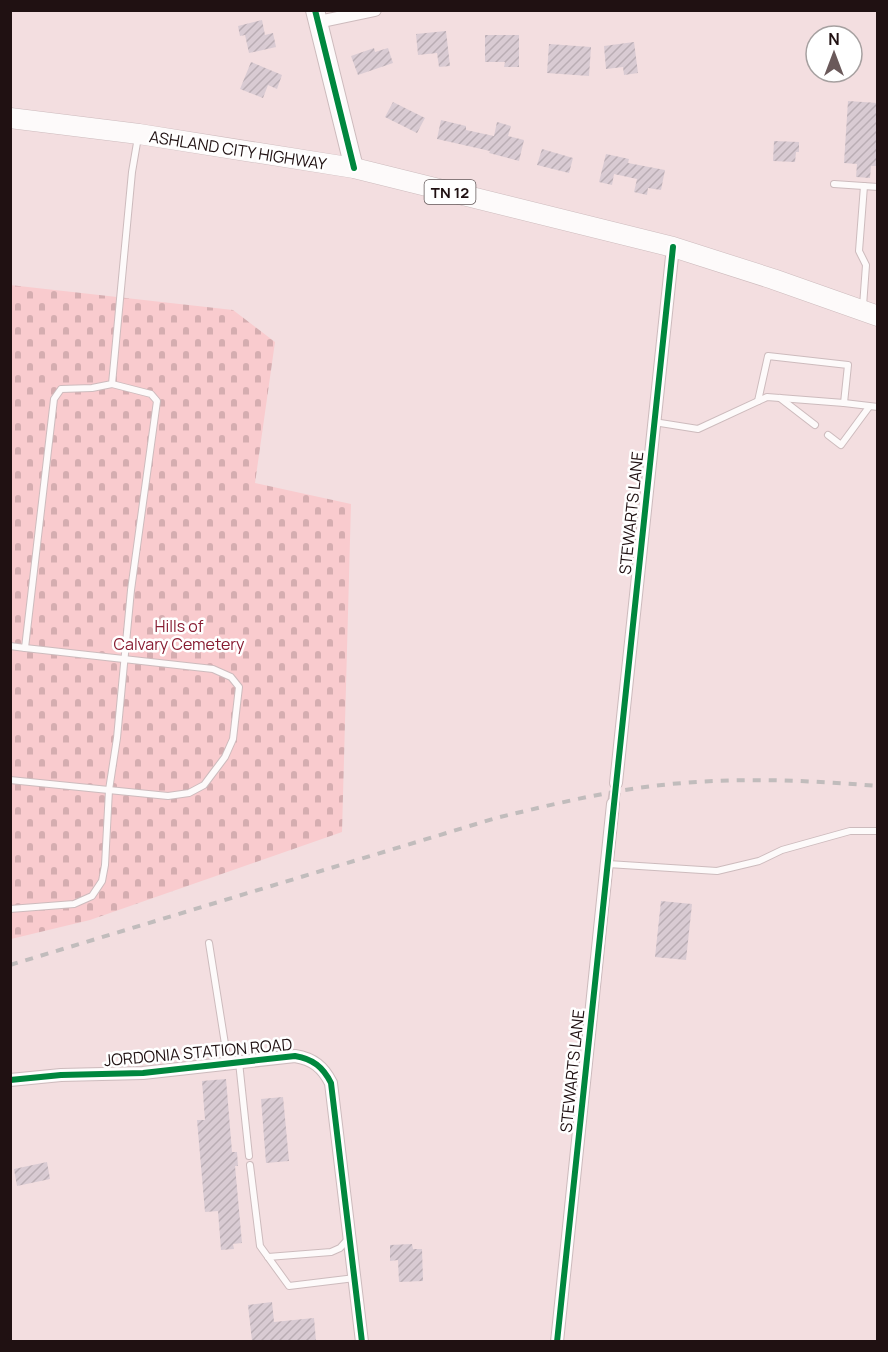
<svg xmlns="http://www.w3.org/2000/svg" width="888" height="1352" font-family="Manrope,sans-serif">
	<defs>
		<pattern id="cemetery-stones" width="16" height="16" patternUnits="userSpaceOnUse" patternTransform="scale(1.5)"><rect width="16" height="16" fill="#f9cbce"/><path d="M2 7V4a2 2 0 0 1 4 0v3zM10 15v-3a2 2 0 0 1 4 0v3z" fill="#d5adb0"/></pattern>
		<pattern id="building-hatch" width="6" height="6" patternUnits="userSpaceOnUse" patternTransform="scale(1.5)"><rect width="6" height="6" fill="#d9cbd3"/><path d="M-1 1l2-2M0 6l6-6M5 7l2-2" fill="none" stroke="#baadb4"/></pattern>
	</defs>
	<rect width="100%" height="100%" fill="#f3dee0"/>
	<path fill="url(#cemetery-stones)" d="M10,285L233,310L275,342L255,483L351,504L342,832L90,920L11,939Z"/>
	<g fill="url(#building-hatch)">
		<path d="M262,20L265,35L273,33L276,47L249,53L245,35L240,36L238,26Z"/>
		<path d="M446,31L450,66L439,67L437,53L418,55L416,34Z"/>
		<path d="M485,35H519V67H504L505,62H485Z"/>
		<path d="M634,42L638,73L624,75L623,67L606,69L604,46Z"/>
		<path d="M549,44L591,47L589,76L547,73Z"/>
		<path d="M374,48L375,52L388,48L393,63L358,75L351,56Z"/>
		<path d="M251,62L282,75L277,89L268,85L263,98L240,89Z"/>
		<path d="M848,101L878,103V166H871L870,178L856,177L857,164L844,163Z"/>
		<path d="M393,102L425,118L417,133L385,117Z"/>
		<path d="M441,120L466,126V130L494,136L497,122L511,126L508,136L524,140L519,161L489,153L490,151L437,139Z"/>
		<path d="M774,141L799,142V152H796L795,162L773,161Z"/>
		<path d="M542,149L573,158L569,173L537,165Z"/>
		<path d="M606,154L629,159L628,163L665,170L661,190L648,188L647,195L634,192L637,179L614,174L612,185L599,182Z"/>
		<path d="M661,901L692,904L686,960L655,957Z"/>
		<path d="M226,1079L232,1152H237L238,1166H235L242,1243L233,1244L234,1249L221,1250L218,1211L205,1212L197,1120H205L202,1081Z"/>
		<path d="M283,1097L289,1161L266,1163L261,1099Z"/>
		<path d="M47,1162L50,1179L17,1186L14,1169Z"/>
		<path d="M412,1244L413,1249H422L423,1281L399,1282L398,1260L390,1261V1245Z"/>
		<path d="M272,1302L274,1322L314,1318L316,1341H252L248,1305Z"/>
	</g>
	<g fill="none" stroke-linecap="round" stroke-linejoin="round">
		<path stroke="#d3bfc1" stroke-width="12" stroke-dasharray="12 6" stroke-linecap="butt" d="M613,804L616,783"/>
		<defs>
			<g id="lane">
				<path d="M834,184L878,187"/>
				<path d="M863,306L866,265L859,251L864,186"/>
				<path d="M780,398L815,425"/>
				<path d="M758,401L768,356L848,365L844,403"/>
				<path d="M654,422L698,429L767,397L844,403L878,407"/>
				<path d="M828,435L841,445L869,407"/>
				<path d="M10,646L25,648L54,399L61,389L92,388L112,384L132,172L138,137"/>
				<path d="M10,780L168,796L189,793L204,785L225,757L233,739L239,687L231,677L213,669L25,648"/>
				<path d="M608,864L717,871L759,861L782,850L850,831H878"/>
				<path d="M10,909L74,904L92,896L102,881L105,865L109,790L117,738L131,590L157,401L151,394L112,384"/>
				<path d="M209,943L228,1063"/>
				<path d="M239,1062L249,1156"/>
				<path d="M250,1165L260,1246L289,1286L355,1278"/>
				<path d="M268,1257L331,1252L340,1248L349,1238"/>
			</g>
			<g id="street">
				<path d="M318,22L375,10"/>
				<path d="M616,783L673,247"/>
				<path d="M10,1080L61,1075L143,1073L295,1056C313,1059 323,1067 331,1083L362,1342"/>
				<path d="M557,1342L613,804"/>
			</g>
			<path id="secondary" d="M315,10L354,168"/>
			<path id="primary" d="M10,118L139,134L354,168L673,247L773,279L878,316"/>
		</defs>
		<use href="#lane" stroke="#cdbbbd" stroke-width="8"/>
		<use href="#street" stroke="#cdbbbd" stroke-width="14"/>
		<use href="#secondary" stroke="#cdbbbd" stroke-width="20"/>
		<use href="#primary" stroke="#cdbbbd" stroke-width="21"/>
		<use href="#lane" stroke="#fdfafa" stroke-width="6"/>
		<use href="#street" stroke="#fdfafa" stroke-width="12"/>
		<use href="#secondary" stroke="#fdfafa" stroke-width="18"/>
		<use href="#primary" stroke="#fdfafa" stroke-width="20"/>
		<path stroke="#c1bcbc" stroke-width="4" stroke-dasharray="8 8" stroke-linecap="butt" d="M10,965L496,818C550,805 606,791 662,785C733,777 806,780 878,786"/>
		<defs>
			<g id="cycleway">
				<path d="M315,10L354,168"/>
				<path d="M10,1080L61,1075L143,1073L295,1056C313,1059 323,1067 331,1083L362,1342"/>
				<path d="M557,1342L673,247"/>
			</g>
		</defs>
		<use href="#cycleway" stroke="#fff" stroke-width="10"/>
		<use href="#cycleway" stroke="#00873e" stroke-width="6"/>
	</g>
	<g text-anchor="middle" dominant-baseline="central" stroke-width="5" stroke-linejoin="round" paint-order="stroke">
		<rect fill="#fff" stroke="#635859" stroke-width="1.5" x="424.5" y="180" width="51" height="24" rx="4.5"/>
		<g font-size="15" font-weight="bold" fill="#201112">
			<text x="450" y="192">TN 12</text>
		</g>
		<g font-size="16" fill="#201112" stroke="#fff">
			<text transform="translate(238 150) rotate(9)">ASHLAND CITY HIGHWAY</text>
			<text transform="translate(631 513) rotate(-84)">STEWARTS LANE</text>
			<text transform="translate(198 1052) rotate(-5)">JORDONIA STATION ROAD</text>
			<text transform="translate(572 1071) rotate(-84)">STEWARTS LANE</text>
		</g>
		<g font-size="16" fill="#881d32" stroke="#fff">
			<text x="179" y="626">Hills of<tspan x="179" dy="18">Calvary Cemetery</tspan></text>
		</g>
	</g>
	<rect width="888" height="1352" fill="none" stroke="#201112" stroke-width="24"/>
	<g transform="translate(834 54)"><circle r="28" fill="#ffffff" stroke="#a6a0a0" stroke-width="1.5"/>
	<path d="M0-4.5L10 22L0 15L-10 22Z" fill="#6a595a"/>
	<text y="-9" font-size="16" font-weight="bold" text-anchor="middle" fill="#201112">N</text>
	</g>
</svg>
